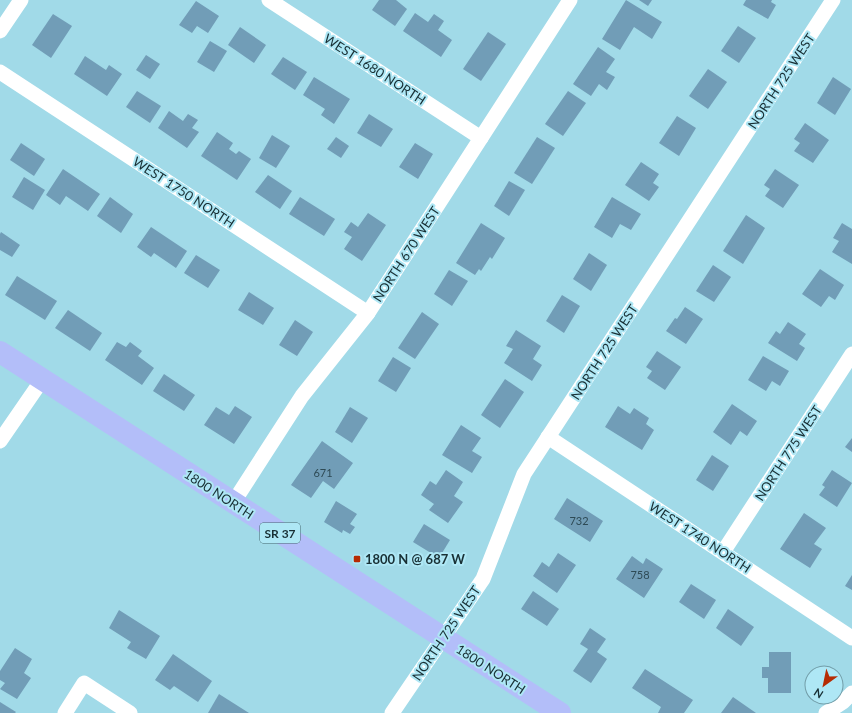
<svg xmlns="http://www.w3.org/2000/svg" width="852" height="713" font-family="Lato,sans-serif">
	<rect width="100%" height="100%" fill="#a1dae8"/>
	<g fill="#719db7">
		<path d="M379,0H396L407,9L395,26L372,10Z"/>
		<path d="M626,0L662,22L652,39L634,27L620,50L602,39Z"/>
		<path d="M639,0H652L648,6Z"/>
		<path d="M746,0H772L771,2L776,5L768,19L743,5Z"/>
		<path d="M196,1L219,16L208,33L197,26L192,33L179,25Z"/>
		<path d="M415,13L428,22L434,14L444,21L438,30L452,40L441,57L403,31Z"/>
		<path d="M53,14L72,26L51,58L32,45Z"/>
		<path d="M738,26L756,38L739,63L721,51Z"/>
		<path d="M240,27L266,45L254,63L228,45Z"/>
		<path d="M488,32L506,44L481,81L463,69Z"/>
		<path d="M210,41L227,51L214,72L197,62Z"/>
		<path d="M598,47L615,59L606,72L615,77L607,90L599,84L591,96L573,84Z"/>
		<path d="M146,55L160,64L150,79L136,70Z"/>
		<path d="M85,56L106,70L109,65L122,74L107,96L74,74Z"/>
		<path d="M283,57L307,72L295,90L271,74Z"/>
		<path d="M708,69L727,82L708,109L689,96Z"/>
		<path d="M314,77L350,99L334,124L321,115L325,109L303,95Z"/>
		<path d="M833,77L851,89L835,115L817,103Z"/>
		<path d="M137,91L161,106L150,123L126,107Z"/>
		<path d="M568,91L586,103L563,136L545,124Z"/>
		<path d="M169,111L183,121L188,114L198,120L192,128L199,132L187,148L158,128Z"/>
		<path d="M369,114L393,129L381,147L357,133Z"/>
		<path d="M677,116L696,128L679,156L659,143Z"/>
		<path d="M805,123L829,140L813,163L794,151L800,143L794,139Z"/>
		<path d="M217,132L233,143L229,149L236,154L239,151L251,159L237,180L201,156Z"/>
		<path d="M272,135L290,146L276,168L259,158Z"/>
		<path d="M336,137L349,146L341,158L327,149Z"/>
		<path d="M537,137L555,148L532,184L514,173Z"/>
		<path d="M21,143L45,159L34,176L10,160Z"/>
		<path d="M415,143L433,154L418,179L399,167Z"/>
		<path d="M641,162L659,174L653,183L659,187L649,201L625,185Z"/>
		<path d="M63,169L100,194L88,211L66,196L60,205L46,195Z"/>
		<path d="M775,169L799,185L783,208L765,196L770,189L764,185Z"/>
		<path d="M268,175L292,191L280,209L255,192Z"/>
		<path d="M24,177L45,190L33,210L12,197Z"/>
		<path d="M509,181L525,190L509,216L494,206Z"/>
		<path d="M110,197L133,214L121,233L97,216Z"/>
		<path d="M300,197L335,219L324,236L289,214Z"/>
		<path d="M612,197L641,214L631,230L620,224L612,238L594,227Z"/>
		<path d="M368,213L386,225L362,261L344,249L352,237L344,232L351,222L358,227Z"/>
		<path d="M746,215L765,228L743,264L723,251Z"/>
		<path d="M481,223L505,238L492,259L490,257L481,271L479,269L475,275L456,263Z"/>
		<path d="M842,223L852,229V264L832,252L839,241L833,238Z"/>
		<path d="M151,227L187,251L176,268L154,253L151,257L137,247Z"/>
		<path d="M1,232L20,245L12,257L0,250V234Z"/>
		<path d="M589,253L607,265L591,291L573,279Z"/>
		<path d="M196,255L220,270L208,288L184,273Z"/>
		<path d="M713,265L731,277L714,302L696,291Z"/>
		<path d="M820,269L844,285L835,300L829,296L821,307L802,294Z"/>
		<path d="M449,270L468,281L452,306L434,294Z"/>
		<path d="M17,276L57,301L45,320L5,295Z"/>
		<path d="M249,292L274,308L263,325L238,310Z"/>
		<path d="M562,295L580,306L564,333L546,321Z"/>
		<path d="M685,307L703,319L686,344L666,331L675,318L677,319Z"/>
		<path d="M68,310L102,333L90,351L55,328Z"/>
		<path d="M422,312L439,324L415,359L398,348Z"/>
		<path d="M295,320L313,332L297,356L279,345Z"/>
		<path d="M788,322L806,334L799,344L805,348L797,361L768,343L776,331L780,334Z"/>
		<path d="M516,330L541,346L533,359L542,365L532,381L504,363L513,349L506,346Z"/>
		<path d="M117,342L126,347L130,342L142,351L138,356L154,368L142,385L105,360Z"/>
		<path d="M657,351L681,367L665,390L647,378L652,371L646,367Z"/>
		<path d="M763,356L789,371L780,386L772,381L766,391L748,380Z"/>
		<path d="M393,357L411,368L396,392L378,381Z"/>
		<path d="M164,374L195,395L184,411L153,391Z"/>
		<path d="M505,379L524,392L500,428L481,415Z"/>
		<path d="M732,404L757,421L747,436L740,431L731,445L713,432Z"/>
		<path d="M235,406L252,417L234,444L204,425L216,407L229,415Z"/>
		<path d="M618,406L630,414L634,408L649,418L646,424L654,430L642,450L605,427Z"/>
		<path d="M350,407L368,418L352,443L335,432Z"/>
		<path d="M461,425L481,438L472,451L482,457L472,473L442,455Z"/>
		<path d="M852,438V452L845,447Z"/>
		<path d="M322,441L353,463L334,489L323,481L311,498L291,485Z"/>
		<path d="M712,455L729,466L713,491L696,480Z"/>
		<path d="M446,470L463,482L454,496L463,502L448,523L429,510L434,504L421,495L430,481L436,485Z"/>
		<path d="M832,470L852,483L837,507L819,495L825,487L822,485Z"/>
		<path d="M567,498L603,521L590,542L554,519Z"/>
		<path d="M336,501L357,514L350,524L355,527L350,534L343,530L342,533L324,522Z"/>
		<path d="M804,513L826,528L814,544L822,549L810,568L780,549Z"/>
		<path d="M424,524L450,540L439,558L413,542Z"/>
		<path d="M558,553L576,565L557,593L533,576L542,562L549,567Z"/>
		<path d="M632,556L643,564L646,558L663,569L644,598L616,579Z"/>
		<path d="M852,575V590L845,586Z"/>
		<path d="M691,584L716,600L704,619L679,602Z"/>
		<path d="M533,591L559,609L547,626L521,609Z"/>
		<path d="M728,609L754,627L741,646L716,628Z"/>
		<path d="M119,610L160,636L146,659L127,648L131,642L109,628Z"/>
		<path d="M590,628L606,639L597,652L607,659L591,683L573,671L588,649L580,644Z"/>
		<path d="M15,648L32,659L24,673L31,678L17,699L0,689L5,683L0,680V671Z"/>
		<path d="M769,652H791V693H768V678H762V667H769Z"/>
		<path d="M173,654L212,681L198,702L174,686L170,690L155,680Z"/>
		<path d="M645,669L693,700L684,713H658L661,707L632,688Z"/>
		<path d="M219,694L249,713H208Z"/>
		<path d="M733,697L756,713H721Z"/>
		<path d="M0,702L16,712L15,713H0Z"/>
	</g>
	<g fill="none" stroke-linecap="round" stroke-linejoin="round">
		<g stroke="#fff" stroke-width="15">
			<path d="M269,0L481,138"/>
			<path d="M0,31L21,0"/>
			<path d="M0,72L368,313"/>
			<path d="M548,437L852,638"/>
			<path d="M0,441L42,380"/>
			<path d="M233,503L302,396L368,313L570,0"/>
			<path d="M723,552L852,354"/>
			<path d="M65,713L84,683L130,713"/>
			<path d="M392,713L483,579L524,474L833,0"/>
			<path d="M826,713L843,702L852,693"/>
		</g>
		<path stroke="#b3bef9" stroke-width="22" d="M0,352L560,713"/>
	</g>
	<rect fill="#b62b03" stroke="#aee7f5" stroke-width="1.5" x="353" y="555" width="8" height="8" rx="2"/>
	<g text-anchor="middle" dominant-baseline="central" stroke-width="4" stroke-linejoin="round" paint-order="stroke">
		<g font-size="11" fill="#2e4a55">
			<text x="323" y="472">671</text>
			<text x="579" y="520">732</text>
			<text x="640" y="574">758</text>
		</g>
		<rect fill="#aee7f5" stroke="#45666e" stroke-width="1" x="260" y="523" width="40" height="20" rx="3"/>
		<g font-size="12" font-weight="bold" fill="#182f34">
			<text x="280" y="533">SR 37</text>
		</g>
		<g font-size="13" fill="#182f34" stroke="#aee7f5">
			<text transform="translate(375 69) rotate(33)">WEST 1680 NORTH</text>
			<text transform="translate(781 81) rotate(-57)">NORTH 725 WEST</text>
			<text transform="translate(184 192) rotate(33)">WEST 1750 NORTH</text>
			<text transform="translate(406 254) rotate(-57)">NORTH 670 WEST</text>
			<text transform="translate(604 352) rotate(-57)">NORTH 725 WEST</text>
			<text transform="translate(788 453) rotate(-57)">NORTH 775 WEST</text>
			<text transform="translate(219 494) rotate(33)">1800 NORTH</text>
			<text transform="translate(700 537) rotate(33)">WEST 1740 NORTH</text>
			<text transform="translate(446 633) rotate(-56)">NORTH 725 WEST</text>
			<text transform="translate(491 669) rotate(33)">1800 NORTH</text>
		</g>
		<g font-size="13" font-weight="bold" fill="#182f34" stroke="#aee7f5" text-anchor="start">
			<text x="365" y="559">1800 N @ 687 W</text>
		</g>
	</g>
	<g transform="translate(824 685) rotate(213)"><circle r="19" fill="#aee7f5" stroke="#729da8"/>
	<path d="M0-3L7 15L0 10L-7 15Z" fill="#b62b03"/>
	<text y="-6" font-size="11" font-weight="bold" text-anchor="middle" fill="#182f34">N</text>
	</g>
</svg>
